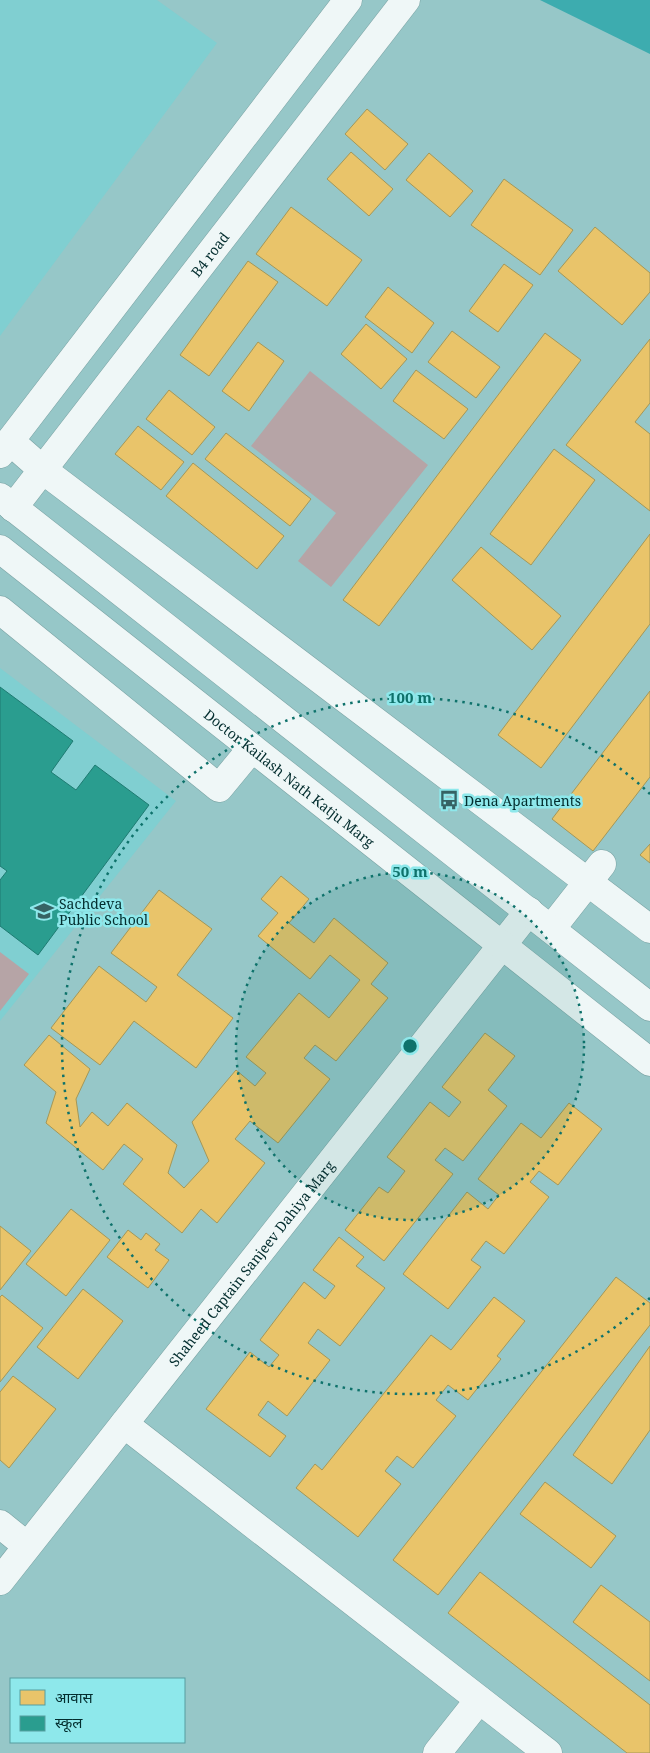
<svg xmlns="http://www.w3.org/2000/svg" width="650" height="1753" font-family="'Noto Serif','Noto Sans Devanagari',serif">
	<rect width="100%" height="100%" fill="#96c7c8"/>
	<g fill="#80cfd1">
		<path d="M0,0H157L217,43L0,336Z"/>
		<path d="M0,668L176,801L0,1021Z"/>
	</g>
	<g fill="#b6a4a6">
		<path d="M310,371L428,465L331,587L298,561L336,513L251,446Z"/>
		<path d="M0,952L29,974L0,1011Z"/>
	</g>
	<path fill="#3dacaf" d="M540,0H650V54Z"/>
	<g fill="#e9c46a" stroke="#a49758">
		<path d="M367,109L408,144L385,170L345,134Z"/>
		<path d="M351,152L393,189L369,216L327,179Z"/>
		<path d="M429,153L473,191L450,217L406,180Z"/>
		<path d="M504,179L573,230L540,275L471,225Z"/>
		<path d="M291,207L362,260L327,306L256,254Z"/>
		<path d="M595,227L650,273V292L622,325L558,271Z"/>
		<path d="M248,261L278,282L209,376L180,355Z"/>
		<path d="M504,264L533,285L498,332L469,311Z"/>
		<path d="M388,287L434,323L412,353L365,317Z"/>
		<path d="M366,324L407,359L381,389L341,354Z"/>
		<path d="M452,331L500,367L476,398L428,362Z"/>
		<path d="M545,333L581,360L379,626L343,600Z"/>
		<path d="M650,339V403L635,422L650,434V511L566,445Z"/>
		<path d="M258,342L284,361L249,411L222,391Z"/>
		<path d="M416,370L468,409L444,439L393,401Z"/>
		<path d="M169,390L215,427L192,455L146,419Z"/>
		<path d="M138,426L184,462L161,490L115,454Z"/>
		<path d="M226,433L311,499L290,526L205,459Z"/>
		<path d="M554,449L595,480L531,565L490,534Z"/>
		<path d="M193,463L284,536L257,569L166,496Z"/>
		<path d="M650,534V624L541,768L498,735Z"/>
		<path d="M481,547L561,616L532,650L452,580Z"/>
		<path d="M650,691V777L593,851L552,819Z"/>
		<path d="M650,844V863L640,855Z"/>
		<path d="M281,876L309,899L289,923L314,943L334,918L388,963L371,984L388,998L336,1061L315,1045L304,1058L330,1079L278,1143L250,1121L235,1139L265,1163L217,1223L201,1209L182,1233L123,1184L143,1159L124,1144L103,1170L46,1123L56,1092L24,1065L49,1035L90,1069L76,1099L80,1127L92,1112L108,1126L127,1103L177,1145L168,1173L184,1188L209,1161L192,1122L236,1070L255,1086L266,1073L246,1057L299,993L329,1018L360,980L330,955L310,979L258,936L278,913L261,899Z"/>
		<path d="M159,890L212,929L177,975L233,1018L196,1068L134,1021L100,1065L51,1028L99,966L146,1002L157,987L111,953Z"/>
		<path d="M485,1033L515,1056L488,1090L507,1106L463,1161L445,1148L435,1160L453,1174L384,1261L345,1230L379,1187L388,1193L405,1171L387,1157L430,1102L449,1117L461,1102L442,1087Z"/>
		<path d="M569,1103L602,1129L558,1185L539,1171L530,1182L549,1197L504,1254L486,1241L471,1260L481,1267L448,1309L403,1274L467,1192L488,1209L499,1195L478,1179L521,1123L541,1138Z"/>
		<path d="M71,1209L110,1240L66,1296L26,1264Z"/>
		<path d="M0,1226L31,1251L0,1290Z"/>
		<path d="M128,1230L141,1240L146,1233L160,1244L155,1250L169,1260L148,1288L107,1257Z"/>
		<path d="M339,1237L364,1257L356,1266L385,1288L340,1346L318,1329L308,1343L330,1360L287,1416L268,1401L258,1415L286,1436L270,1457L206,1409L250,1352L269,1367L279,1355L260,1340L304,1282L325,1299L335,1286L313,1270Z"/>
		<path d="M616,1277L650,1303V1325L438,1595L393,1560Z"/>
		<path d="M83,1289L123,1321L78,1379L37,1347Z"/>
		<path d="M2,1295L43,1328L0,1382V1297Z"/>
		<path d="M494,1297L525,1321L497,1356L501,1359L468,1400L448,1385L436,1400L456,1416L413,1468L397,1456L385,1471L401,1484L358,1537L296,1488L315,1464L322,1470L431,1335L451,1350Z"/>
		<path d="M650,1346V1430L612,1484L573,1455Z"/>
		<path d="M13,1376L56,1409L9,1468L0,1460V1392Z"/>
		<path d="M545,1482L616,1536L591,1568L520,1514Z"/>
		<path d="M480,1572L650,1705V1753H627L448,1613Z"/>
		<path d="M601,1585L650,1622V1681L573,1622Z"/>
	</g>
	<path fill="#2a9d8f" stroke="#1e7b72" d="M0,687L73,741L51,772L76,790L95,765L149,805L38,955L0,926V880L7,871L0,866Z"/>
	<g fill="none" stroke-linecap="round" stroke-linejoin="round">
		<defs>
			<g id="minor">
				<path d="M10,441L43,470L650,929"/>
				<path d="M0,454L348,0"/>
				<path id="s1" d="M13,508L406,0"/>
				<path d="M0,610L219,788L252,748"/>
				<path d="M551,929L602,864"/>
				<path d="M124,1424L548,1753"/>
				<path d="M0,1524L27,1546"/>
				<path id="s2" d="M0,1581L529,911"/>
				<path d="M437,1753L479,1700"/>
			</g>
			<g id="major">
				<path d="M0,497L650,1007"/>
				<path id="s3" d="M0,549L650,1062"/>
			</g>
		</defs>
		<use href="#minor" stroke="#7aa2a3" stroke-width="29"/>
		<use href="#major" stroke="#7aa2a3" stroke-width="29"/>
		<use href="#minor" stroke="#eff7f7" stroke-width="28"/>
		<use href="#major" stroke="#eff7f7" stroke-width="28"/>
	</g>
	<circle cx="410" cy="1046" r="174" fill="#0e726b" fill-opacity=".12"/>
	<g fill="none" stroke="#0e726b" stroke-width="2.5" stroke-dasharray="2.5 5">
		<circle cx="410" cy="1046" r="174"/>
		<path d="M650 1298A348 348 0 1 1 650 794"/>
	</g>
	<defs>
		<symbol id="bus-bare" viewBox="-9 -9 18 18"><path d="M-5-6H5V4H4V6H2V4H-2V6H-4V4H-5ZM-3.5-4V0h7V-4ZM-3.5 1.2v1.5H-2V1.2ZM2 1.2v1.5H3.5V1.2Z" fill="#366364" stroke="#8ee8eb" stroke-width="2.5" paint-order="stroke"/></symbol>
		<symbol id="school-bare" viewBox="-9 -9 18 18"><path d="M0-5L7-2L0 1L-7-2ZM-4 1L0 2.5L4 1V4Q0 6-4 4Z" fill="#366364" stroke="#8ee8eb" stroke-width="2.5" paint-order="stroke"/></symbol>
	</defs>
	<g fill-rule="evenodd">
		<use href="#bus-bare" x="435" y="786" width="28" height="28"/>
		<use href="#school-bare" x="30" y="897" width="28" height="28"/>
	</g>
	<g text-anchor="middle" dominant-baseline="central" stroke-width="5" stroke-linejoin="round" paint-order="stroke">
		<g font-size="14" fill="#032d2e" stroke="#8ee8eb">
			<text stroke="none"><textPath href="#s1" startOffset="321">B4 road</textPath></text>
			<text stroke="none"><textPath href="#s3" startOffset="369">Doctor Kailash Nath Katju Marg</textPath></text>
			<text stroke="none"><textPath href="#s2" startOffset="405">Shaheed Captain Sanjeev Dahiya Marg</textPath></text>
		</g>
		<g font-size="14" fill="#032d2e" stroke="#8ee8eb" text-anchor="start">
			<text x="464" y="800">Dena Apartments</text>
			<text x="59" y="903">Sachdeva<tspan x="59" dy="16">Public School</tspan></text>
		</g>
	</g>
	<circle cx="410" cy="1046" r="8" fill="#0e726b" stroke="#8ee8eb" stroke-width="2.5"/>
	<g font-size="15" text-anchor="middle" font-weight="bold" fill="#0e726b" stroke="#8ee8eb" stroke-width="5" stroke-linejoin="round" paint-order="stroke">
		<text x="410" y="703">100 m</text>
		<text x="410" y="877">50 m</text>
	</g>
	<rect x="10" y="1678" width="175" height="65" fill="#8ee8eb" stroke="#569d9f"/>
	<rect x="20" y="1690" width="25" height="15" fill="#e9c46a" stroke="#569d9f"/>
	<text x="55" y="1703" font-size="15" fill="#032d2e">आवास</text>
	<rect x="20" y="1716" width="25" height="15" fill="#2a9d8f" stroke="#569d9f"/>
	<text x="55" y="1728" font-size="15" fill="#032d2e">स्कूल</text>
</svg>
